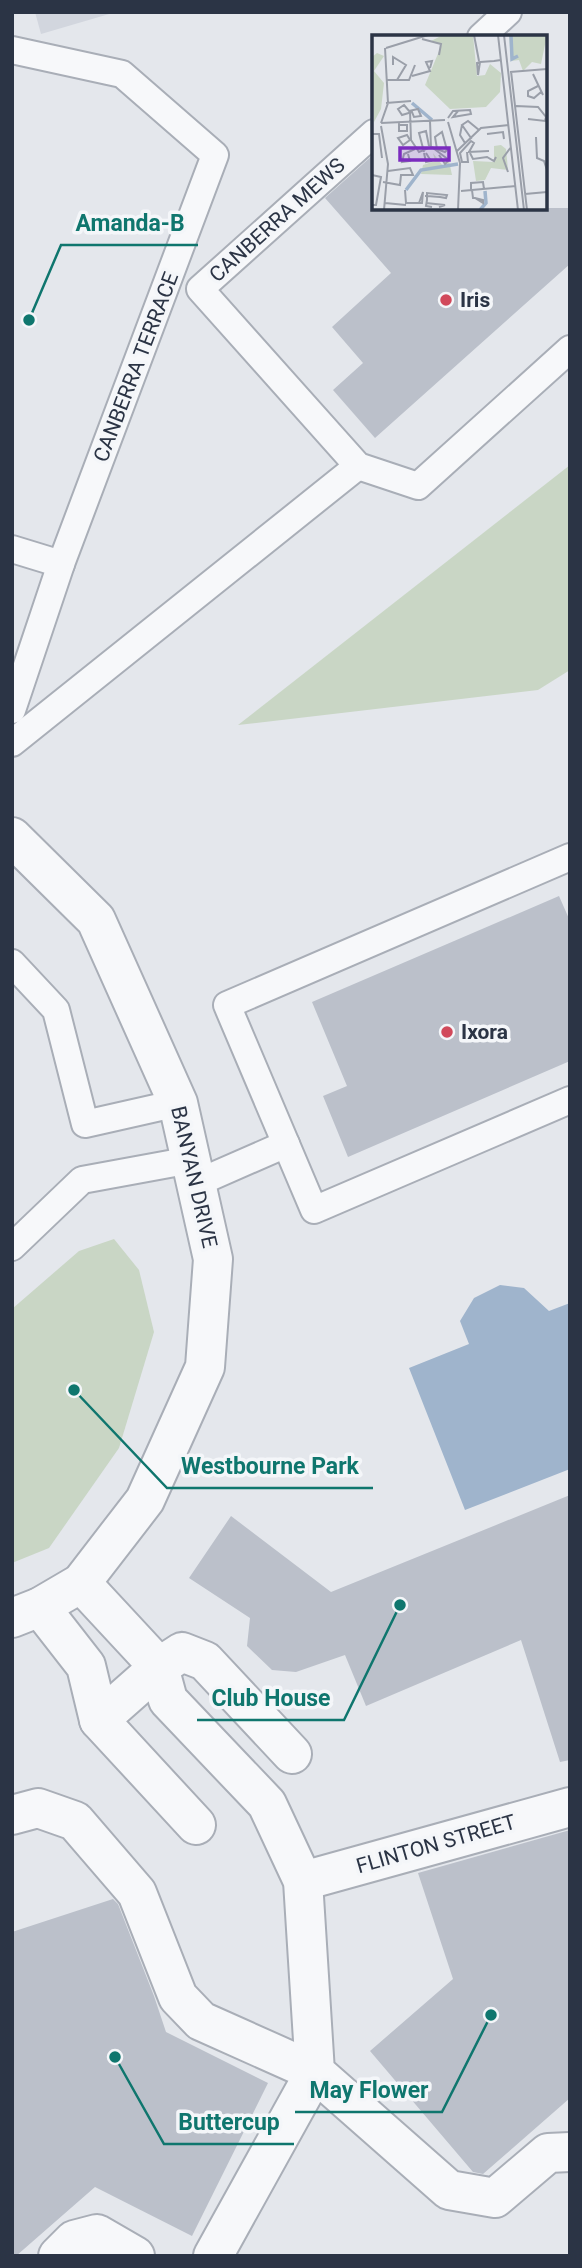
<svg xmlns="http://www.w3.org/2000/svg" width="582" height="2268" font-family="Roboto,sans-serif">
	<rect width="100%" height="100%" fill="#e4e7ec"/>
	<path fill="#d2d6de" d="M35,12H116L41,34Z"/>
	<g fill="#c9d6c5">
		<path d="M570,465V670L538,690L238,725Z"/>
		<path d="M114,1239L139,1270L154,1332L119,1448L49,1548L12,1563V1309L79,1251Z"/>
	</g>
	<path fill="#9fb4cc" d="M500,1285L524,1288L549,1311L570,1303V1469L465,1510L409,1368L469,1344L460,1321L474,1298Z"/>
	<g fill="#bbc0ca">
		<path d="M374,154V208H570V264L375,438L333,390L363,363L332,327L391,273L325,198Z"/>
		<path d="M559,896L570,921V1061L348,1157L323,1096L347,1086L312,1002Z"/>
		<path d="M570,1495V1760L560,1762L521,1640L366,1706L345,1655L296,1672L272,1670L247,1646L250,1618L189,1578L231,1516L331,1592Z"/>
		<path d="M570,1830V2098L483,2174L473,2172L370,2051L453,1979L418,1873Z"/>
		<path d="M113,1899L118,1904L154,1996L166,2032L268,2083L192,2236L95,2187L16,2256H12V1932Z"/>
	</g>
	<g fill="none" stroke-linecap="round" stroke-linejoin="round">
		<defs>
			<g id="service">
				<path d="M481,37L508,12"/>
				<path d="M12,50L122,74L215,155L61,564L12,710"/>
				<path d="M374,133L200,289L358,466L418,486L570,349"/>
				<path d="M12,549L61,564"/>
				<path d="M12,743L358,466"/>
				<path d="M570,857L227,1005L314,1210L570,1100"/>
				<path d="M12,963L56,1010L85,1124L178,1103"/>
				<path d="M197,1183L286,1144"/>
				<path d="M12,1247L82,1180L191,1160"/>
			</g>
			<g id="minor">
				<path d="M12,837L96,920L178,1103L213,1259L205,1367L145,1500L81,1583L40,1607L12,1618"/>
				<path d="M81,1583L159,1667L168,1700L267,1804L303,1881L315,2072L449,2190L495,2198L548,2153L570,2152"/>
				<path d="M40,1607L86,1666L99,1720L196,1825"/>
				<path d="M99,1720L159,1667L182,1652L205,1661L292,1754"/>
				<path d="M12,1815L38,1808L75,1821L137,1893L178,1997L201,2021L315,2072L213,2256"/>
				<path d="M303,1881L570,1807"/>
				<path d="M58,2256L74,2240L97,2234L135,2256"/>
			</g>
		</defs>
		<use href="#service" stroke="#a9aeb7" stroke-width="30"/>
		<use href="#minor" stroke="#a9aeb7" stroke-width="42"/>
		<use href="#service" stroke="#f7f8fa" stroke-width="26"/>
		<use href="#minor" stroke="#f7f8fa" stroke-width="38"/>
	</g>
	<g fill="#d1495b" stroke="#f4f6f9" stroke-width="2.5">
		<circle cx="446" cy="300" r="7"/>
		<circle cx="447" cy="1032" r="7"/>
	</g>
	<g text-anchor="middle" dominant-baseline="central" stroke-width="7" stroke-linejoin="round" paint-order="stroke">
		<g font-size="21" fill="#2b3445" stroke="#f4f6f9">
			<text transform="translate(277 220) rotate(-42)">CANBERRA MEWS</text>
			<text transform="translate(136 367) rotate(-69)">CANBERRA TERRACE</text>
			<text transform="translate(194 1177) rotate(77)">BANYAN DRIVE</text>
			<text transform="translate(436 1844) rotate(-16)">FLINTON STREET</text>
		</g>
		<g font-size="21" font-weight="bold" fill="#2b3445" stroke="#f4f6f9" text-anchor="start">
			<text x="460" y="300">Iris</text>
			<text x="461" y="1032">Ixora</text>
		</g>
	</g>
	<g transform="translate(372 35)">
		<rect width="175" height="175" fill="#e4e7ec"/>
		<path d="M71,0H101L105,41L113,40L118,29L129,38L128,57L114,72L78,74L53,50L70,9L59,6ZM175,0L169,29L160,27L151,36L147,25L139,26L137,1ZM5,18L12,21L2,36L12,48L9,74L2,87L0,22ZM129,110L134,114L136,135L119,133L113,145L104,146L101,126L122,127V111ZM61,118L71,131L77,126L80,140L49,139L51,130L63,126Z" fill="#c9d6c5"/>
		<path fill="none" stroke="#9fb4cc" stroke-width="3.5" d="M139,0L140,24L146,21M40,68L60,85M34,155L49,135L86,129M108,175L114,168L113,156"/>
		<path fill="none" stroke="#9a9fa9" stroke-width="2" d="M102,0L107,26M126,0L146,175M132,0L152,175M50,4L69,9L67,20M14,13L56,0M108,27L106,40L105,28L108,27L122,26L129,25M21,30V22L34,30L25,45M139,36L155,175M138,37L175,34M161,39L171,60M40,41L58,36L54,27L60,26L58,33M15,45H37L43,30M166,51L156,56V61L162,63L169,57M14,68L39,66M32,70L37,76L46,74L49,81L42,82L40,77L30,80L26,74ZM144,71L166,72L174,82L173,86L156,84M38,76L39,105L47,117L59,112L58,86M76,83L81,76L98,75L99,79L81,82L86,76M76,87L88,128L86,175M9,88L73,85M9,88L16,68L13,13M27,88V96H35V90H27M90,90L88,100L93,108L99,103L90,90L96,86L107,95M9,91L16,129L12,175M0,99H7L10,123M115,99L131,97L132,104M164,102L165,123L172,126L175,135M38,105L31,110L26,103L35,100L38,105M59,112L73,117L75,115L70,97L63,102L65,114M61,113L77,125L73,129L67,120M85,116L109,93L137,90M52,117L47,98L54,96L57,111M95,117L96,127H90L88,118L99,106L102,108L97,117M96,117L117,116M52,118L54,127L59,126L54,118M98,118L101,124L115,122L122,126L124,122M36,119L38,126L30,127L32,119L43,114M136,137L131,123L139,112M0,140L9,142L4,170H0M11,147L28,150L29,140H41L38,133L16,136M33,155L34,168H44M99,155V148L111,147L112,154M100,155L101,163H103L111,165V168L103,163M89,156L144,151M153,159L175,157M53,161H55L68,162L74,163L75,160L55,158V165L54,171L60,172M13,168L34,170M44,168H50L51,157L47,168M54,168L73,170L67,172"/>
		<path fill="#7b2cbf" fill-opacity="0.15" stroke="#7b2cbf" stroke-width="3.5" d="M28,113H77V125H28Z"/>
		<rect width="175" height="175" fill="none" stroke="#2b3445" stroke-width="3.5"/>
	</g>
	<path fill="none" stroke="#0f766e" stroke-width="2.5" d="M29 320L61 245H198M74 1390L167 1488H373M400 1605L344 1720H197M491 2015L442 2112H295M115 2057L164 2144H294"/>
	<g fill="#0f766e" stroke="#f4f6f9" stroke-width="2.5">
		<circle cx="29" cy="320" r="7"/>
		<circle cx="74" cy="1390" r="7"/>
		<circle cx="400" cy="1605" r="7"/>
		<circle cx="491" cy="2015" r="7"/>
		<circle cx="115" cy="2057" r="7"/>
	</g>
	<g font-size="23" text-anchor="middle" font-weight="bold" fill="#0f766e" stroke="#f4f6f9" stroke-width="7" stroke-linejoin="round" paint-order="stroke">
		<text x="130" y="231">Amanda-B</text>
		<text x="270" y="1474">Westbourne Park</text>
		<text x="271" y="1706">Club House</text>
		<text x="369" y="2098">May Flower</text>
		<text x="229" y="2130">Buttercup</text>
	</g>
	<rect width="582" height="2268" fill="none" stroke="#2b3445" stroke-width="28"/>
</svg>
